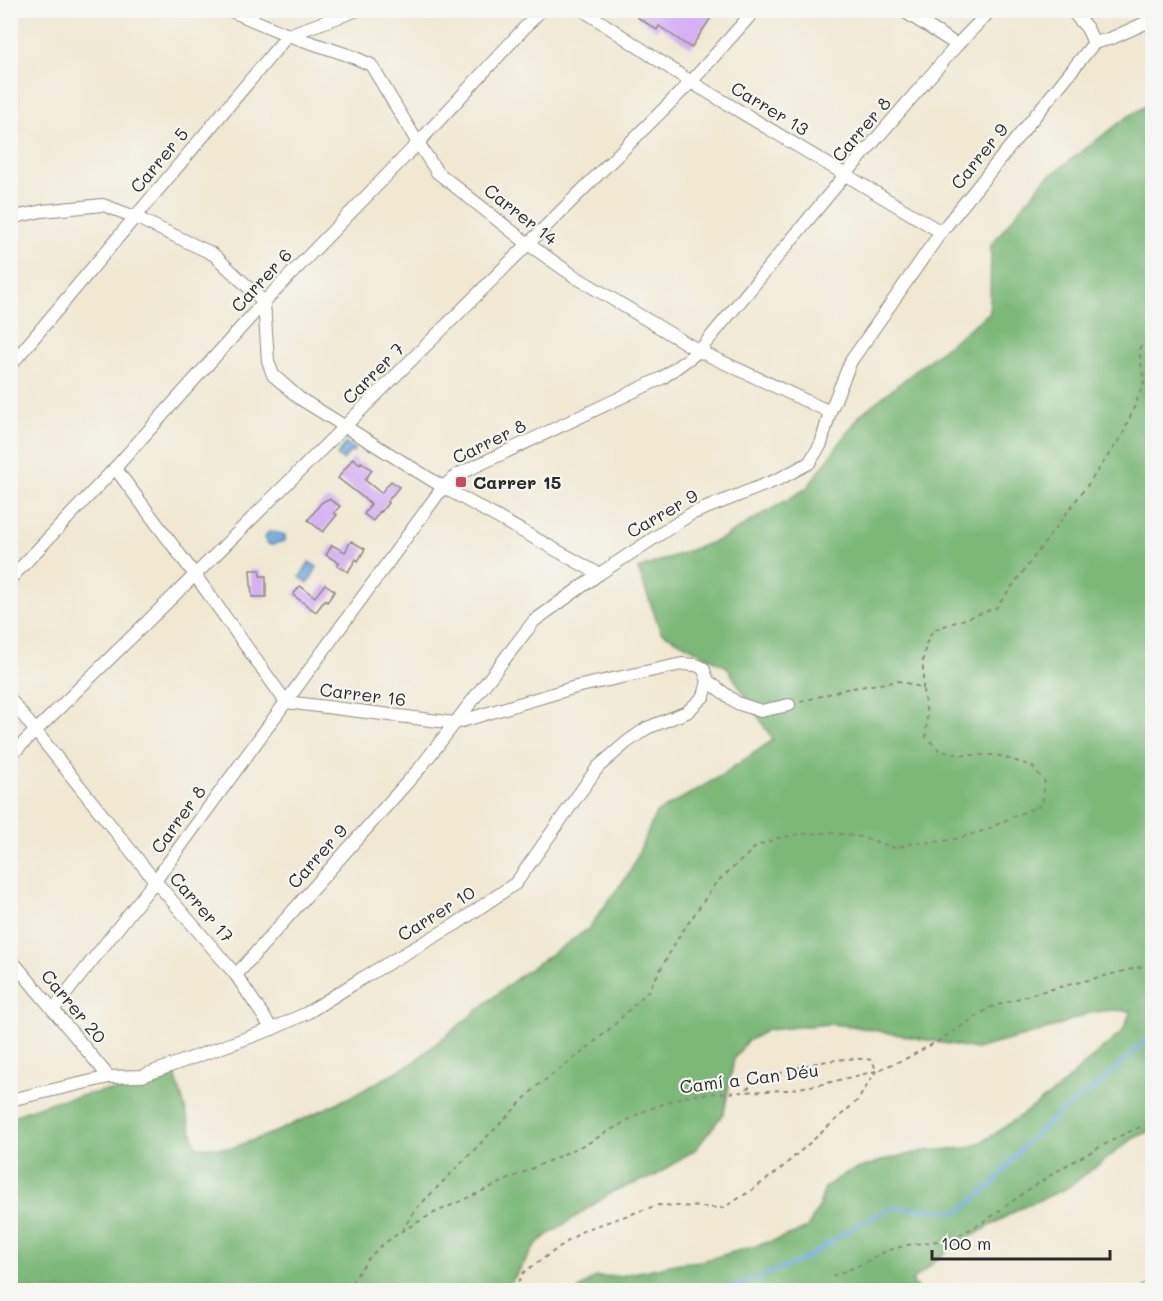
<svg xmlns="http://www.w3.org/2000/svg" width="1163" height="1301" font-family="Mali,sans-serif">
	<rect width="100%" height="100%" fill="#f6f6f2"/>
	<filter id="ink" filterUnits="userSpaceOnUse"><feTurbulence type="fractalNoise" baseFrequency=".0167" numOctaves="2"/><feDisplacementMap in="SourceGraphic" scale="12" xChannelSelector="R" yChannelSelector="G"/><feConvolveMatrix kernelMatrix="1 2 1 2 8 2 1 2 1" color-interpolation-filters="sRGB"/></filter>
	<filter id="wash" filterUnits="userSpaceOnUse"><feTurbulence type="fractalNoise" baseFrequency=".008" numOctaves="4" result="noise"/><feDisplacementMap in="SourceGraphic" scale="24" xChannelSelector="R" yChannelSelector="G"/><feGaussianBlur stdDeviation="1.35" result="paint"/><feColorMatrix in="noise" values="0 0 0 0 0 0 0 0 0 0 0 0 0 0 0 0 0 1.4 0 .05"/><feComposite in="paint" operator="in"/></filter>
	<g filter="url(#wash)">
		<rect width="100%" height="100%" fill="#f0e8d1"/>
		<path fill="#7cb878" stroke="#547252" stroke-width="1.5" d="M1152,102V1130L1134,1138L1067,1188L1019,1209L948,1250L912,1281L919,1290H578L595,1277L620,1276L680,1263L702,1261L776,1240L807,1228L819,1207L825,1187L848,1172L891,1158L924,1151L969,1148L989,1138L1057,1090L1077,1071L1122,1032L1131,1011L1111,1010L1089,1013L1046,1030L976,1049L851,1026L829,1024L767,1030L746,1042L734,1059L724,1113L696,1149L655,1176L614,1191L538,1242L506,1290H11L10,1117L55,1101L104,1091L133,1090L176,1077L196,1147L232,1148L278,1131L356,1094L411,1064L522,974L588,929L630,872L656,813L714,780L773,740L727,667L661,632L638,569L721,539L807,488L861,414L990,312L991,245L1044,180L1127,117Z"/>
		<g fill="#6faae0" stroke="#4d6a86" stroke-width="1.5">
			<path d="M346,443L355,449L353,452H350L343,460L337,456Z"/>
			<path d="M270,531L285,535V541L271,545L268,544L265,538L266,535Z"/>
			<path d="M309,562L317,567L308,583L300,577Z"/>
		</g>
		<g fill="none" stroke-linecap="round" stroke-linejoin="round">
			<path stroke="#6faae0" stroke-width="4" d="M726,1290L801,1261L863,1222L892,1207L959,1212L994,1183L1025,1144L1057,1115L1093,1089L1152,1035"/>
		</g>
		<g id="blocks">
			<g fill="#d4aff3">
				<path d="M642,10H716L691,48L659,26L657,30L637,17Z"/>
				<path d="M353,458L360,464L361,462L372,470L365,480L381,493L391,481L399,487L387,502L388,503L381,512L380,511L373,521L364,514L371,504L338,478Z"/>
				<path d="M329,499L340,506L334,513L337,515L323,532L308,520L321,503L326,500Z"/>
				<path d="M351,541L365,549L358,561L356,559L348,572L337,566L339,563L326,555L332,545L345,552Z"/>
				<path d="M250,570H260V576H266V597H252Z"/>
				<path d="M325,584L335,591L327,602L325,600L316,612L293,595L300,586L315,597Z"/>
			</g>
		</g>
	</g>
	<g filter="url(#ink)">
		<use href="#blocks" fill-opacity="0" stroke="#8e8a7e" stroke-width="1.5"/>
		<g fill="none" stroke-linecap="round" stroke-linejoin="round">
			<defs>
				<g id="minor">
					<path d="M229,10L288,35L351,56L371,65L418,143L437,172L528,244L574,276L699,351L830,412"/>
					<path d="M583,10L691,82L941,232"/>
					<path d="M902,10L957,45"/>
					<path d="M1071,10L1087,28L1094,43"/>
					<path d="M1094,43L1112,38L1152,20"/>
					<path d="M10,218L42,211L103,205L135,217L213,254L264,302L268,361L273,375L299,398L443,487L599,574"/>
					<path d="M10,366L288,35L358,10"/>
					<path d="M115,468L195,575L286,702L455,723L576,687L682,664L696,665L703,668L708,681"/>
					<path d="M10,579L115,468L264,302L418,143L541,10"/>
					<path d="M708,681L737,703L761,711L789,705"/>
					<path d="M10,699L155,881L236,975L272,1029"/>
					<path d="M10,756L195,575L691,82L755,10"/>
					<path d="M10,958L109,1077"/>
					<path d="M236,975L420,768L534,621L599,574L691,514L779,479L809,463L821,444L830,412L851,361L941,232L1094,43"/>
					<path d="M53,1010L155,881L443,487L457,475L662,378L699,351L846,174L957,45L991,10"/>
					<path d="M10,1100L109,1077L142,1076L272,1029L307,1013L361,979L456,924L516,883L598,767L627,742L647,728L687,712L704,696L708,681"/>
					<path d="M1145,1290L1152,1286"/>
				</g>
			</defs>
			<use href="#minor" stroke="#8e8a7e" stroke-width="14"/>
			<g stroke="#8e8a7e" stroke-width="2" stroke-dasharray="4.5 4.5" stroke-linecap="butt">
				<path d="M923,689V660L926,644L933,630L996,608L1089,483L1123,434L1144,383L1139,349L1152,334"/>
				<path d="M746,1089C778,1070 835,1054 872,1060L876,1070"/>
				<path d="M402,1231L414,1211L537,1086L580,1054L612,1027L649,990L678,938L716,883L757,846L778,838L801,834L833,833L862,837L895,848L914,843L935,842L956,839L986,830L1014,816L1042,805L1045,782L1032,766L997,755H962L940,751L926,737L927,715L923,690L920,687L899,681L846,689L800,702"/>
				<path d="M832,1276L858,1266L886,1251L907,1245L953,1239L988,1219L1028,1190L1065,1166L1122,1135L1152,1122"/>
				<path d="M346,1290L368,1259L383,1244L402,1231L432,1214L590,1142L642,1112L663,1104L682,1097L701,1094L786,1090L823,1084L876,1071L907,1058L940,1040L991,1007L1036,993L1152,964"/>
				<path d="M514,1290L524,1272L584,1230L658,1205L723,1208L749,1192L777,1172L858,1100L876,1071"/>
			</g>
			<use href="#minor" stroke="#fff" stroke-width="12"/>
		</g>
	</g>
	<rect fill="#d1495b" stroke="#f6f6f2" stroke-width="2" x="455" y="476" width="12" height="12" rx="3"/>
	<g text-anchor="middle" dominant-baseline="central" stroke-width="4.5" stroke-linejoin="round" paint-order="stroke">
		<g font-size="18" fill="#2b2b2b" stroke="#f6f6f2">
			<text transform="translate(770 108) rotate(31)">Carrer 13</text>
			<text transform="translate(861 129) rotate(-49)">Carrer 8</text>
			<text transform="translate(979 156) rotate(-51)">Carrer 9</text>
			<text transform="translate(159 160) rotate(-50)">Carrer 5</text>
			<text transform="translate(521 214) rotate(38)">Carrer 14</text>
			<text transform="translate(261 280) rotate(-47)">Carrer 6</text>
			<text transform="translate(373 373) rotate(-45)">Carrer 7</text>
			<text transform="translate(489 441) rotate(-26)">Carrer 8</text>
			<text transform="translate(662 513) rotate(-30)">Carrer 9</text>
			<text transform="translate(363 694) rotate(7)">Carrer 16</text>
			<text transform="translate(178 819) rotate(-54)">Carrer 8</text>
			<text transform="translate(317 856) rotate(-48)">Carrer 9</text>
			<text transform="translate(202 907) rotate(49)">Carrer 17</text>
			<text transform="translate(436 913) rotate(-32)">Carrer 10</text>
			<text transform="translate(74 1006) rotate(50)">Carrer 20</text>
			<text transform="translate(749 1078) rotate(-7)">Camí a Can Déu</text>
		</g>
		<g font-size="18" font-weight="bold" fill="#2b2b2b" stroke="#f6f6f2" text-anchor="start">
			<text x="473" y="482">Carrer 15</text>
		</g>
	</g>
	<rect width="1163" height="1301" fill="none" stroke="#f6f6f2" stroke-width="36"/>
	<path d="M932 1250v9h178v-9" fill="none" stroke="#2b2b2b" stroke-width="3"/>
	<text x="941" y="1250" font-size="18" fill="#2b2b2b" stroke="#f6f6f2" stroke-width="4.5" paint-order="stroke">100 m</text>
</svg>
